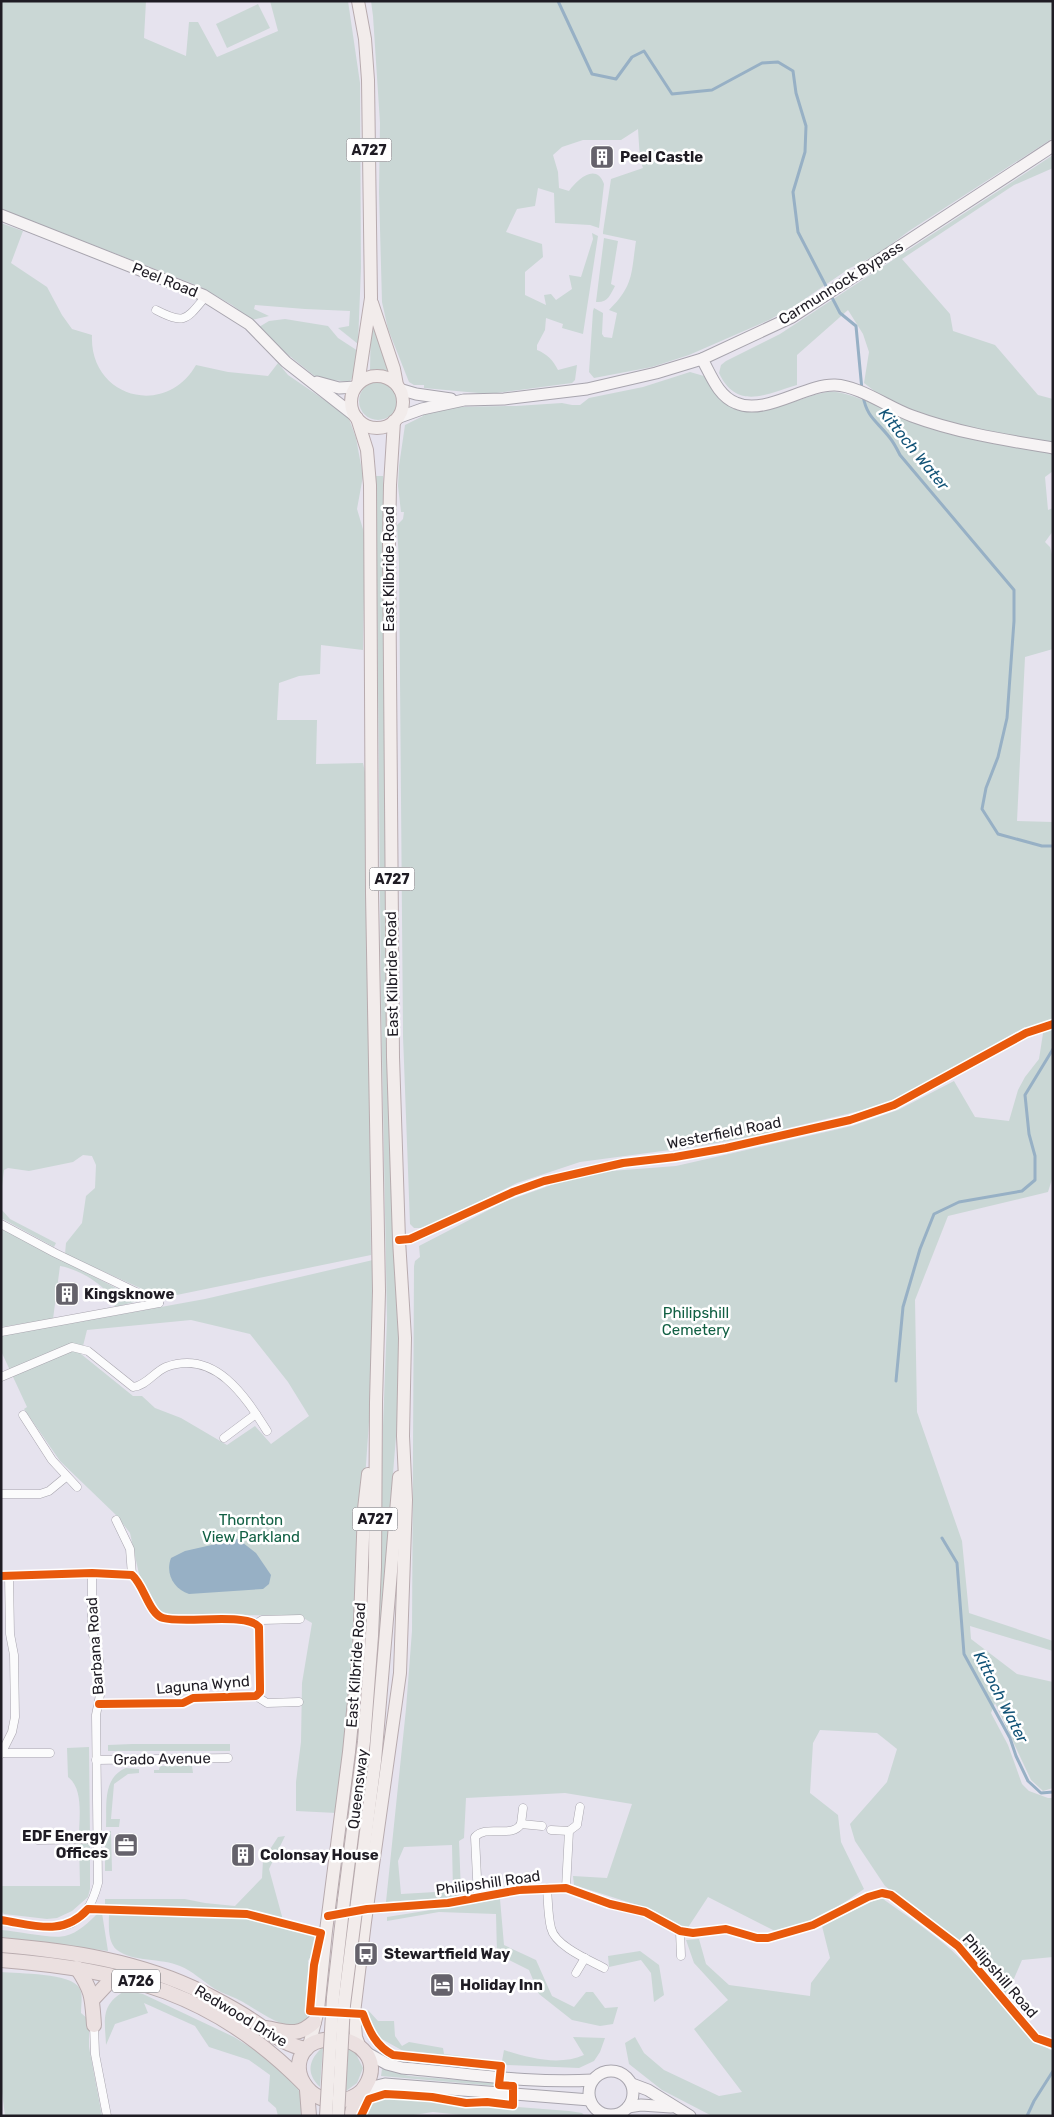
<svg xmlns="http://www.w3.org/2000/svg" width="1054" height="2117" font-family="Rubik,sans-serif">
	<rect width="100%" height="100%" fill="#e6e3ee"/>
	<g fill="#cad7d5" fill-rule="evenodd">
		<path d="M1,1H146L144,38L186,56L189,22H198L217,57L278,31L270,1H348L360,83L361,268L358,344L338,328L349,326L350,311L305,309L255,305L254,309L269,316L252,320L232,305L201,287L1,209Z"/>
		<path d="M371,1H1053V138L909,231L878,254L850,268L796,305L769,320L689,355L652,367L594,378L589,372L593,311L594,308L603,313L602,334L604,337L612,338L617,313L609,310C634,285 631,274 636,241L603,234V232L611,179L643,168L640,160L638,129L621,140H583L562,147L553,155L558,172L559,188L569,191C577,180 596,162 604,184L599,228L590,225L555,223L554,193L538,188L535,206L517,209L506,232L542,244L543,257L525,272V295L546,305L544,295L551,294L556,300L572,289L569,275L581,277L593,239L592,233L598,236L583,334L562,328L563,324L546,318L545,330L537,345V350C547,354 553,360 558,370L577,365L575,380L572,383L489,394L424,388V385H414L409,382L388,329L382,302L379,192L380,123L373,16Z"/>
		<path d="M258,4L270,28L227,48L216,24Z"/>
		<path d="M1053,155V168L1014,185L902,259L950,314L953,331L995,345L1038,395L1053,399V471L1045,477L1048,510L1053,508V531L1045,542L1050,547L1053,558V649L1025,657L1017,821L1053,822V1176L1048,1192L948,1216L915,1300L917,1412L962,1541L969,1613L1053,1641V1651L970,1626L971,1639L1017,1674L1053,1682V1788L1043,1791L1031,1780L995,1703L991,1713L1008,1745L1022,1784L1029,1791L1048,1798H1053V1957L1022,1960L1007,1995L973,1954L885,1886L855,1841L850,1824L887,1782L897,1749L877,1733L820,1730L813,1743L810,1793L838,1815L841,1842L864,1889L825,1916L781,1932L779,1933L708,1897L687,1929L653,1910L574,1885L573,1876L607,1878L632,1804L565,1793L466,1798L464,1838L459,1841L461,1892L458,1897L386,1902L406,1709L412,1631L414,1266L415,1261L420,1257L419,1246L504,1202L585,1173L676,1166L852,1126L898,1110L954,1081L975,1117L1009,1121L1018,1090L1025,1077L1039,1059L1044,1027L1026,1033L1025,1027L893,1103L759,1135L700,1146L580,1162L517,1183L426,1228H414L410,1224L403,1036L399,562L397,525L403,519L404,512H401L398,486L399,466L405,425L423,416V412L445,407L516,406L562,403L572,405H580L589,398L643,387L690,372L704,376C732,426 759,413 805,398C815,395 826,391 836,392C848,393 864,401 876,404L877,393L864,383L869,352L863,334L848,310L797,355V385C766,394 737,411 719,373L721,365L726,361L780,334ZM452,1845L453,1891L401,1894L398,1861L404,1847Z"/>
		<path d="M1,223L23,231L11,263L47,287L62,315L72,329L92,335C89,397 165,419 196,365L228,372L268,376L278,363L288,375L348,416L356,438L363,476L357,509L365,536L363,650L321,645L320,674L299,676L279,683L277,720H317L316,764L363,763L366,777L371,1255L162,1298L65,1254L66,1243L82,1223L86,1196L95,1188L96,1165L92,1156L83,1155L73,1162L29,1171L8,1168L4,1170L1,1194Z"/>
		<path d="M604,238L618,241L611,284L615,286C610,295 608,303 596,302Z"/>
		<path d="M371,318L389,372L376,369L370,371Z"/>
		<path d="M285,319L328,326L338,338L358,351L354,376L349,382L317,378L281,349L259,327L269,321Z"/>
		<circle cx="378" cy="401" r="19"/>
		<path d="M376,476H383L387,892L400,1387L376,1684L380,1583V1506L387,1319L381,998Z"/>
		<path d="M1,1209L10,1219L56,1243L54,1247L1,1218Z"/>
		<path d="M1,1228L137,1299L138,1301L115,1307C111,1287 79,1269 60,1266L53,1319L1,1327Z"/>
		<path d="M373,1260L375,1335L351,1681L337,1813L296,1811V1782L301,1742L302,1683L312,1623L300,1616L169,1614L160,1611L139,1574L130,1533L116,1515L60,1461L24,1409L27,1407L1,1351V1336L205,1299ZM191,1320L250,1334L288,1382L309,1416L271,1444L255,1426L227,1445L181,1418L155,1408L142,1396H133L81,1354L87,1330Z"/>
		<path d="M132,1744H230V1751H108V1745Z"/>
		<path d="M89,1747L90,1836H79C79,1818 84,1789 68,1777L67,1748Z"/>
		<path d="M160,1766H192L193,1773H154V1770H159Z"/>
		<path d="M126,1768L139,1769V1773L128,1774L114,1784L111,1819H120L119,1827H106C107,1805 102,1778 126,1768Z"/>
		<path d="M105,1831H111L112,1871H105Z"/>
		<path d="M285,1836L269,1869L283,1920L243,1910L105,1904V1899H185L205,1903L235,1906L262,1878L263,1860L278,1837Z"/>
		<path d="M79,1843H90V1889L88,1897L72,1911L57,1918L47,1919L4,1914L1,1911V1886H80Z"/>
		<path d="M500,1899L504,1945L536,1960L552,1996L574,2007L586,1992H593L605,2008L618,2007L613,2024L600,2026L572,2020L539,1994L529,1970L497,1954L496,1914L439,1912L387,1921V1917Z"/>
		<path d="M877,1899H883C914,1921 947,1942 972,1971C992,1993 1026,2039 1053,2051V2116H712L662,2090L629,2064L625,2043L635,2037L644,2053L664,2070L719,2096L742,2092L694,2029L728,2000L694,1963L686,1940L699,1939L706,1964L729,1985L810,1996L811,1983L830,1958L822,1926Z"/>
		<path d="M98,1913H102L108,1951L1,1937V1930C18,1931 51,1939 65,1936C78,1933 89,1922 98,1913Z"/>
		<path d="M109,1913L248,1916L317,1934L313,1953L308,1961C310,1971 307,1978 306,1988C306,1997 310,2009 307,2018C298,2041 254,2008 243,2002C234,1997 224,1994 215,1989C203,1981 192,1971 180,1966C162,1958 132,1962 117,1950C107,1942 109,1924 109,1913Z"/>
		<path d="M1,1951L85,1960L165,1980L249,2025L247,2027C220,2013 194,1995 166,1985C114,1965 56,1957 1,1954Z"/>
		<path d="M640,1951L659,1965L664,1995L654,2002L651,1973L641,1960L609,1967L608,1956Z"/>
		<path d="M1,1972C18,1974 72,1972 80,1989C83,1996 81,2005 81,2013L89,2020V2047L102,2116H5L1,2084Z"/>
		<path d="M123,1992H133L143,1994L234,2037L253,2049L256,2046C271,2060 295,2076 301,2096C303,2102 303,2109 304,2116H278L276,2108L268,2101L270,2075L249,2060L209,2047L195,2026L144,2003L148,2013L115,2024L106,2045C105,2021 100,2006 123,1992Z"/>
		<path d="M368,2010L378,2021H394L395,2036L402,2046L409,2042L443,2048L444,2054L502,2061L504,2050C529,2058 559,2066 584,2055L573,2037L605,2038L600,2052L594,2061L579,2068L505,2065L405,2052L380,2038L371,2029Z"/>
		<path d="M323,2047L320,2087C305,2073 309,2059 323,2047Z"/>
		<path d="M348,2048L355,2052L363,2068L357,2083L346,2091Z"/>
		<path d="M382,2069L409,2076L496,2083V2086L381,2076Z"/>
		<path d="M378,2097L426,2099L453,2104L492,2105L569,2111L582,2113L585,2116H471L433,2112L407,2116H363L372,2100Z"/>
	</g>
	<path fill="#97b0c5" d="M238,1539L256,1553L271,1575L269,1584L263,1589L189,1594C174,1589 165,1574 171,1558L185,1551Z"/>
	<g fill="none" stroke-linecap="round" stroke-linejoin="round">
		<g stroke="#97b0c5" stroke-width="3">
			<path d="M558,1L592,74L616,79L632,57L644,51L672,94L712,90L762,63L778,62L793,71L796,93L806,126L805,152L793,192L798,232L840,313L856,326L862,390"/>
			<path d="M863,396C867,418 877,421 890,438C894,443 897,449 900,455L1014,590V621L1007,718L998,757L986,788L982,809L998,834L1042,846H1053"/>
			<path d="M896,1381L903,1307L920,1249L934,1214L959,1202L1022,1191L1035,1180V1156L1029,1134L1025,1095L1053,1049"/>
			<path d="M942,1538L957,1563L964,1654L1010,1738L1016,1756L1028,1781L1041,1793L1053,1792"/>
			<path d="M1027,2116L1034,2101L1053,2071"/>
		</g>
		<defs>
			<g id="street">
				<path d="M156,310C185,325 186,320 206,296"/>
				<path d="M1,1224L55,1253L159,1303"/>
				<path d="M399,1240L410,1239L513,1192L544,1181L623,1163L675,1157L726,1148L850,1120L894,1105L1026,1033L1053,1024"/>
				<path d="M1,1332L159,1303"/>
				<path d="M1,1377L72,1347L88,1351L133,1387C146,1386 154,1372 166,1367C215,1349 245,1396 267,1431"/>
				<path d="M23,1415L52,1460L77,1487"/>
				<path d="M224,1438L256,1414"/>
				<path d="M1,1494H40L49,1491L66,1477"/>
				<path d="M116,1520L130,1549L132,1575"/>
				<path d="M1,1576L92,1573L132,1575C144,1585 149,1614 163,1618C184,1624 247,1612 259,1627L260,1686V1692L256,1696L193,1698L183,1703L99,1704"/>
				<path d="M256,1624L262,1620L300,1619"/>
				<path d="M256,1696L267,1703L299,1702"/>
				<path d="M1,1753H50"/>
				<path d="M1,1754L12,1732L15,1717L14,1655L10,1634L9,1576"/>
				<path d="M96,1760L228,1758"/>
				<path d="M521,1824L523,1808"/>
				<path d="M551,1830L569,1831"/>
				<path d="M38,1840L98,1839"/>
				<path d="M547,1888C548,1901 548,1916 551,1928C555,1946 589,1960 604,1968"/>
				<path d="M566,1888L569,1831L577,1825L580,1807"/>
				<path d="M478,1898L475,1837C486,1824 512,1839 521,1824L542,1826"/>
				<path d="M365,1910L448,1903L519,1890L566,1888L610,1904L645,1912L680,1931L693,1933L726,1929L757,1938H768L813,1925L868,1897L882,1893L891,1895L958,1946L1036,2038L1053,2044"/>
				<path d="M1,1920C48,1927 83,1942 98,1883L96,1715L100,1695L99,1659L92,1631V1573"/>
				<path d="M680,1931L681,1956"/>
				<path d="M576,1973L585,1958"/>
				<path d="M94,2025L95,2054L107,2116"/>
			</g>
			<g id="secondary">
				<path d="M1,215L203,295L249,324L286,362L355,416"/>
				<path d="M702,359C711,375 718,396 736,403C765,416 805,384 835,385C860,386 889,408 912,416C958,433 1005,440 1053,448"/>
				<path d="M317,382L339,388L356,387"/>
				<path d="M399,389L416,394L451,399"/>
				<path d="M397,418L422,409L464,400L504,399L587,389L656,373L702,359L792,317L1053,146"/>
				<path d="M367,2053L387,2064L402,2068C465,2073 529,2084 593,2080"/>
				<circle cx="611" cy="2093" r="22"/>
				<path d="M632,2084L648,2090L690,2116"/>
				<path d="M364,2089L385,2084L590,2100"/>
				<path d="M628,2107L641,2105L671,2107"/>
			</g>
			<g id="primary">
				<path d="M372,303L394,369L397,385"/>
				<circle cx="377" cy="402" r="26"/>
				<path d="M358,384L371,298L368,80L365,39L358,1"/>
				<path d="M344,1900L364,1741L372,1636L375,1567L376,1402L379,1291L372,893L370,485L367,450L357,418"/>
				<path d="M357,1903L375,1761L399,1477"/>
				<path d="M359,2045L356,2037L354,2013L365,1922L400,1673L406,1500L403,1436L405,1338L399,1240L393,1057L389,543L390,485L394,421"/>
				<path d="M309,2046L318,2010L326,1931L349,1752L359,1650L364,1509L368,1474"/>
			</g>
			<g id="highway">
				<path d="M1,1945C71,1951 140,1961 204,1993C219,2001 235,2009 250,2019C269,2031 283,2045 306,2049"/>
				<path d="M1,1960C125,1970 215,1993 304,2084"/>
				<path d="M77,1968C93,1992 92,1998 94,2025"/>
				<path d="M93,1999L108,1983L123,1978"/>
				<path d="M265,2028C286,2031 297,2038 314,2022"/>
				<path d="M336,2039C360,2040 381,2060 366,2085C362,2093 353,2098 344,2100C309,2108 283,2066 310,2045C317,2040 327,2039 336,2039Z"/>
				<path d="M307,2090L309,2116"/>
				<path d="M351,2116L357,2095"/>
			</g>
		</defs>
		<use href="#street" stroke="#a8a5ae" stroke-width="9"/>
		<use href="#secondary" stroke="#a8a5ae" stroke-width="13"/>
		<use href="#primary" stroke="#b8abae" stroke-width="14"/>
		<use href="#highway" stroke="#b8abae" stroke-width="16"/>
		<use href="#street" stroke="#fbfbfc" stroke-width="8"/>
		<use href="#secondary" stroke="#f6f3f4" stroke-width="11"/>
		<use href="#primary" stroke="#f2eceb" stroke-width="12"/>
		<use href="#highway" stroke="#ebe0e0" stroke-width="14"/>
		<defs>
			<g id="primary-bridge">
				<path d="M326,2116L333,1997L344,1900"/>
				<path d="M338,2116L344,2005L357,1903"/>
			</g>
		</defs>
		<use href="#primary-bridge" stroke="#b8abae" stroke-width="14" stroke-linecap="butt"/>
		<use href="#primary-bridge" stroke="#f2eceb" stroke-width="12"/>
		<defs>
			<g id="cycleway">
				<path d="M399,1240L410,1239L513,1192L544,1181L623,1163L675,1157L726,1148L850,1120L894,1105L1026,1033L1053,1024"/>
				<path d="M1,1576L92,1573L132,1575C144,1585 149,1614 163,1618C184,1624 247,1612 259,1627L260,1686V1692L256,1696L193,1698L183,1703L99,1704"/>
				<path d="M328,1916L367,1909L448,1903L519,1890L566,1888L610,1904L645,1912L680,1931L693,1933L726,1929L757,1938H768L813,1925L868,1897L882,1893L891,1895L958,1946L1036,2038L1053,2044"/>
				<path d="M1,1920C34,1925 63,1937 88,1909L247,1914L321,1933L314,1965L310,2011L363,2014C369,2031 376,2046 393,2055L501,2066L499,2085L513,2086V2105L487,2102L466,2103L432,2097L404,2095L385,2094L369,2099L361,2116"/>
			</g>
		</defs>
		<use href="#cycleway" stroke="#fff" stroke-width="11"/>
		<use href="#cycleway" stroke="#e8590c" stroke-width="8"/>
	</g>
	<defs>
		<symbol id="building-square" viewBox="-11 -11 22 22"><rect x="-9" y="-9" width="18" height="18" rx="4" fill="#65626b" stroke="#fff"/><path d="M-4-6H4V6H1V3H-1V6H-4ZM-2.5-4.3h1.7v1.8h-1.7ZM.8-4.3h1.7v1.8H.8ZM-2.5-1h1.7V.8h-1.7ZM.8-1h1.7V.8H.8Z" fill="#fff"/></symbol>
		<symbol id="office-square" viewBox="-11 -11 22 22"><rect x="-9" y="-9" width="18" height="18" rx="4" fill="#65626b" stroke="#fff"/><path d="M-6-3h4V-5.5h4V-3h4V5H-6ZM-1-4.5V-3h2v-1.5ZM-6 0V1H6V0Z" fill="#fff"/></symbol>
		<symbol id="bus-square" viewBox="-11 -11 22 22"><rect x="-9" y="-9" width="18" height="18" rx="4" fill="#65626b" stroke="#fff"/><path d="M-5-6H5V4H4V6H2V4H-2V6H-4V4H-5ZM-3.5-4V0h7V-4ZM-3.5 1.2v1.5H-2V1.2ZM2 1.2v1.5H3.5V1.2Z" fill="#fff"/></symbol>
		<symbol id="hotel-square" viewBox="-11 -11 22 22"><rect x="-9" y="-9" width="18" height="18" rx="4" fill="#65626b" stroke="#fff"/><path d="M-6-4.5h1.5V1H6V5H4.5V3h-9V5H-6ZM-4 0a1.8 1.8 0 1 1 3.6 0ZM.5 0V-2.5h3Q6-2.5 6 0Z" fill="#fff"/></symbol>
	</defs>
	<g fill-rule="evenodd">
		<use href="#building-square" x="588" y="143" width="28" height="28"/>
		<use href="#building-square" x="53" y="1280" width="28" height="28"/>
		<use href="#office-square" x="112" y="1831" width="28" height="28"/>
		<use href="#building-square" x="229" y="1841" width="28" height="28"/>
		<use href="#bus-square" x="352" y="1940" width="28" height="28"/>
		<use href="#hotel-square" x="428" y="1971" width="28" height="28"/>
	</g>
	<g text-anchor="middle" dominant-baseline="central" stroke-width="5" stroke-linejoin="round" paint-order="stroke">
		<g fill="#fff" stroke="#626066" stroke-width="1">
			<rect x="346.5" y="138.5" width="45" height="23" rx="4"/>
			<rect x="369.5" y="867.5" width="45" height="23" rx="4"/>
			<rect x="352.5" y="1507.5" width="45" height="23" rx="4"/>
			<rect x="112" y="1969.5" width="48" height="23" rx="4"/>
		</g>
		<g font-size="14" font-weight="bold" fill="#1f1c24">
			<text x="369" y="150">A727</text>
			<text x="392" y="879">A727</text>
			<text x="375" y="1519">A727</text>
			<text x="136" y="1981">A726</text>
		</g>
		<g font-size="15" font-weight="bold" fill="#1f1c24" stroke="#fff" text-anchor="start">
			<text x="620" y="157">Peel Castle</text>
			<text x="84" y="1294">Kingsknowe</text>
			<text x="108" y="1836" text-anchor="end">EDF Energy<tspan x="108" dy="17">Offices</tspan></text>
			<text x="260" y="1855">Colonsay House</text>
			<text x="384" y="1954">Stewartfield Way</text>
			<text x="460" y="1985">Holiday Inn</text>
		</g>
		<g font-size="15" fill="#1f1c24" stroke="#fff">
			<text transform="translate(165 280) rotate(22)">Peel Road</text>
			<text transform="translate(841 283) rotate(-32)">Carmunnock Bypass</text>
			<text transform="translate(389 569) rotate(-90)">East Kilbride Road</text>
			<text transform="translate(392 974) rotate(-91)">East Kilbride Road</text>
			<text transform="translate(724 1133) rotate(-11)">Westerfield Road</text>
			<text transform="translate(95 1646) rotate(-94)">Barbana Road</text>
			<text transform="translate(356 1665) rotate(-86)">East Kilbride Road</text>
			<text transform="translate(203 1685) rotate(-5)">Laguna Wynd</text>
			<text transform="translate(162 1759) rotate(-1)">Grado Avenue</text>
			<text transform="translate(358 1789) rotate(-83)">Queensway</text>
			<text transform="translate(488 1883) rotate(-8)">Philipshill Road</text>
			<text transform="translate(1000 1976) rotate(49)">Philipshill Road</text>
			<text transform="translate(241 2016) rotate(31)">Redwood Drive</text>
		</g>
		<g font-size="15" fill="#126044" stroke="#fff">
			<text x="696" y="1313">Philipshill<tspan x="696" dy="17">Cemetery</tspan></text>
			<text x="251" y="1520">Thornton<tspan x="251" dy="17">View Parkland</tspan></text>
		</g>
		<g font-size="16" font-style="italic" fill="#125377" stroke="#fff">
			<text transform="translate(914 449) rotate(51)">Kittoch Water</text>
			<text transform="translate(1001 1697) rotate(63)">Kittoch Water</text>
		</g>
	</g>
	<rect width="1054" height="2117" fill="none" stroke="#1f1c24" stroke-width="5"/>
</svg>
